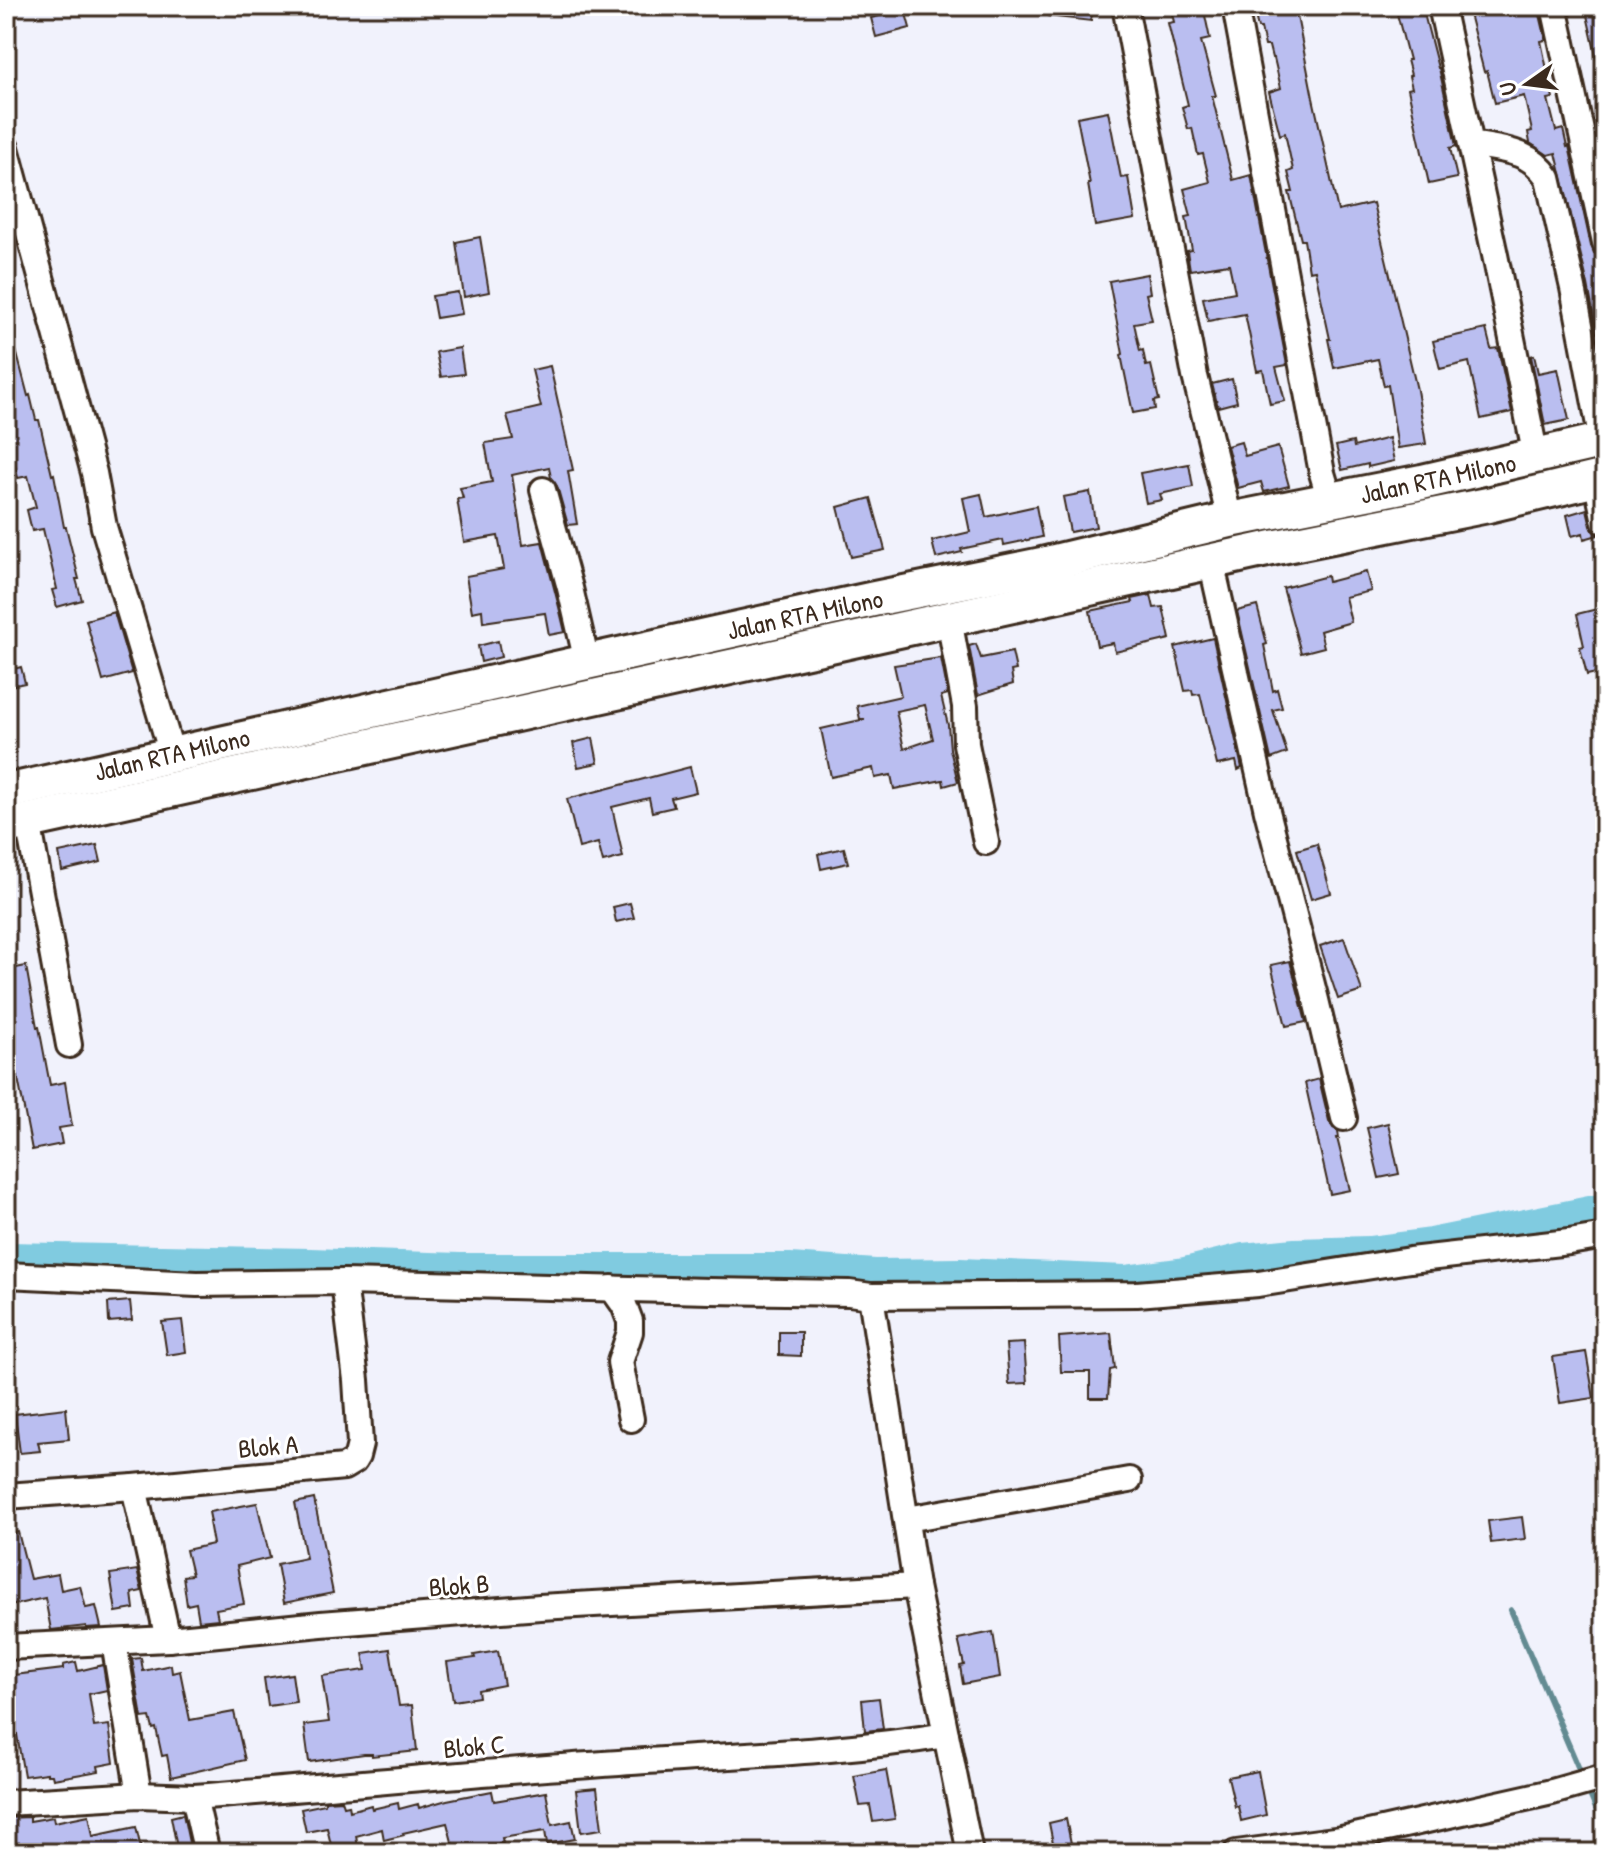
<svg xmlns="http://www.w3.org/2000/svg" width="1611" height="1859" font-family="'Patrick Hand',sans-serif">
	<rect width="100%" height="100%" fill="#f1f2fc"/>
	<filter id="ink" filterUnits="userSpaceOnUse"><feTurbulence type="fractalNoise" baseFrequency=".0125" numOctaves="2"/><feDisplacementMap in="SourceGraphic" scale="16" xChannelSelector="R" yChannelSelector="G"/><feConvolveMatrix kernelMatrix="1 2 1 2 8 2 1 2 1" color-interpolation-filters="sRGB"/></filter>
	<g filter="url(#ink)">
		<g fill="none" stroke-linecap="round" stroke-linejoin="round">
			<g stroke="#648b92" stroke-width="6">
				<path d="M1511,1610L1579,1769"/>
				<path d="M1591,1797L1605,1829"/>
			</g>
			<path stroke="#80cbe0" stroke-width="34" d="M6,1259L310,1265L460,1270H790L875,1276L960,1275L1125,1282L1185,1274L1243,1260L1295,1255L1369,1253L1431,1245L1605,1210"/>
		</g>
		<g fill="#babef0" stroke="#3b2a1e" stroke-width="2" fill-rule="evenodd">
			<path d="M1048,6H1092L1091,21L1048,16Z"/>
			<path d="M1170,6H1203L1210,39L1201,41L1216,96H1212L1233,180L1251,175L1287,365L1276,367L1285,401L1270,404L1263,370L1257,371L1245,314L1208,321L1203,298L1235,292L1229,264L1190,270L1187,251L1192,250L1186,217L1191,216L1184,189L1210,182L1203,154L1198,155L1192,128L1188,129L1182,107L1188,105L1168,23L1174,22Z"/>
			<path d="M1274,6H1295L1313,98L1338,211L1373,203L1417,390L1426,444L1398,448L1388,385L1384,386L1378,359L1334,368L1328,339H1330L1315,270L1309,271L1304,240H1301L1289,192H1293L1288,172L1293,170L1285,133L1280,135L1269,92L1281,88L1274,58H1272L1269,46H1265L1261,28H1258L1254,11Z"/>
			<path d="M1395,6H1422L1438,68H1439L1456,146L1450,148L1457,178L1429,184L1408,89L1412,88L1409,76L1411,75L1407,60H1409Z"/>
			<path d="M1467,6H1538L1546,40L1541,41L1553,98L1548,99L1556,131L1563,129L1567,147L1569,146L1591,246L1594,253L1603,258H1605V306L1600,307L1605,331L1597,333L1588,285L1556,153L1548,155L1530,143L1528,132L1532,131L1524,96L1495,103L1487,71L1484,72Z"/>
			<path d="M1585,6H1605V68L1599,69Z"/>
			<path d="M905,10L910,28L876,37L871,18Z"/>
			<path d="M1108,111L1121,178L1128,177L1135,219L1095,226L1088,184H1090L1077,117Z"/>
			<path d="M480,237L489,292L464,297L456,242Z"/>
			<path d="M1147,274L1150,293L1146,294L1152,320L1134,323L1140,351L1143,350L1146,366L1151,365L1159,400L1154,401L1155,409L1133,413L1121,355L1123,354L1109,281Z"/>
			<path d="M458,292L462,314L436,318L432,296Z"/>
			<path d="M1486,329L1491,349L1498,348L1512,412L1481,419L1469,362L1440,369L1433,341Z"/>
			<path d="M11,331L28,396L30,395L36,420H39L52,475L54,474L64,527H66L79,579H76L82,600L57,607L52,590L57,589L43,529L32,531L27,510L36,507L28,476L18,478L12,453L10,454L6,440V428L11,427L6,407V332Z"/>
			<path d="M460,348L464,374L441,377L436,352Z"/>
			<path d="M1534,355L1538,373L1558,369L1569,420L1545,425L1531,356Z"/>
			<path d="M550,366L573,470L568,471L577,524L568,525L557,486L551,478L549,467L512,475L523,545L542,542L559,607L565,632L549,635L545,613L483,622L482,610L472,612L466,576L504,569L498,536L464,542L457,499L463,498L460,488L492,482L485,443L513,439L507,415L541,407L532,370Z"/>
			<path d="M1232,379L1237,402L1218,407L1212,384Z"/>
			<path d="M1389,438L1394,461L1368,467V464L1342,470L1336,446L1353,442L1354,447Z"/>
			<path d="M1241,442L1245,456L1278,447L1289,486L1264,492L1261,482L1238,488L1227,446Z"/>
			<path d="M1189,464L1193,487L1160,494L1162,500L1146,503L1140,473Z"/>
			<path d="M1090,492L1096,527L1070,532L1063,497Z"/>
			<path d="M981,494L986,517L1036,506L1042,537L1004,545L1003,540L961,549L962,552L936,558L932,541L970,532L963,498Z"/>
			<path d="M871,498L885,550L851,557L838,507Z"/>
			<path d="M1587,509L1591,526L1593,531L1598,535L1584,539L1583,533L1572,536L1567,515Z"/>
			<path d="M1366,572L1371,591L1345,597L1351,622L1320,631L1324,647L1301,653L1283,588L1327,576L1328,582Z"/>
			<path d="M1151,595L1154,608L1163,607L1170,639L1115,652L1113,643L1097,646L1090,611L1133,602L1132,599Z"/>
			<path d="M1257,606L1267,644L1264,645L1273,691L1277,689L1282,708L1273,710L1287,753L1271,759L1237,611Z"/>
			<path d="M1605,607V671L1587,675L1580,647L1584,646L1577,614Z"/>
			<path d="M114,612L132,673L103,681L86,620Z"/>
			<path d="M1213,638L1242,768L1238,770L1236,761L1217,765L1200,694L1193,695L1192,690L1185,691L1175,647Z"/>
			<path d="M498,641L501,657L481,662L478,646Z"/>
			<path d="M976,644L981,658L1012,652L1016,670L1011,671L1013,684L978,695L969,646Z"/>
			<path d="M941,658L948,694L941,696L948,725L950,749L958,782L944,786L943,780L894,789L891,775L875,778L873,768L831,777L821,729L865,719H860L857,706L901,696L894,665ZM925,705L933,739L904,749L896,711Z"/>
			<path d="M21,667L25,683L6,687V671Z"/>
			<path d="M593,738L598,763L578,767L573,743Z"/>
			<path d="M690,767L696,792L671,798L674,807L652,812L649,798L612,807L623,857L603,862L598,843L579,848L567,799Z"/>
			<path d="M1317,844L1331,893L1311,899L1297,850Z"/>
			<path d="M97,845L101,862L62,871L59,853Z"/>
			<path d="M844,848L848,863L821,869L818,854Z"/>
			<path d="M630,903L634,918L616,922L613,907Z"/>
			<path d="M1344,938L1362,991L1338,999L1320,946Z"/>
			<path d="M1290,961L1306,1022L1286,1026L1271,965Z"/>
			<path d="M26,966L37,1027H39L50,1085L65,1082L72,1126L59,1128L62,1144L32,1150L6,1017V970Z"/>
			<path d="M1319,1079L1329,1121L1333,1128L1338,1131L1339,1138H1337L1350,1190L1330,1194L1305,1083Z"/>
			<path d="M1388,1123L1399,1174L1379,1178L1367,1128Z"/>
			<path d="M130,1301L132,1320L109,1322L108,1303Z"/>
			<path d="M182,1320L186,1352L167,1355L162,1322Z"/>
			<path d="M779,1332H801V1356L779,1355Z"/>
			<path d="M1111,1333L1115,1369L1110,1370L1108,1398H1090V1372H1061L1059,1337Z"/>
			<path d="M1024,1343L1027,1383L1009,1384L1006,1344Z"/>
			<path d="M1586,1352L1594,1398L1560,1403L1553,1357Z"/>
			<path d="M66,1408L69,1439L38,1442L40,1451L20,1453L15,1414Z"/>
			<path d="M314,1499L333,1593L284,1603L277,1564L306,1558L295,1503Z"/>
			<path d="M257,1503L270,1558L237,1566L244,1604L216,1609L218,1619L199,1621L196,1603L187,1605L183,1576L192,1575L186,1550L213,1544L209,1522H211L209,1512Z"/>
			<path d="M1522,1517L1525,1539L1491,1543L1488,1521Z"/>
			<path d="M18,1532L30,1579L58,1574L61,1590L80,1586L86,1608L96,1606L101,1627L86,1628V1626L51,1630L45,1598L13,1605L6,1572V1535Z"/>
			<path d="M137,1570L142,1591L132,1593L134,1609L116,1612L110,1574Z"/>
			<path d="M993,1632L1000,1677L963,1684L960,1666L964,1665L958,1639Z"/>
			<path d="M390,1649L399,1706L412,1705L417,1751L372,1756V1754H364L309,1762L304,1725L329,1722L322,1676L366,1670L363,1653Z"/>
			<path d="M498,1651L504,1685L478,1690L479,1697L453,1701L447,1662L475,1658L474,1655Z"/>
			<path d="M141,1658L143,1671L171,1665L172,1673L180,1671L190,1720L234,1712L245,1760L171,1777L167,1755L162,1756L156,1728L153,1729L150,1717L142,1718L132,1659Z"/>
			<path d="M76,1662L78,1671L103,1665L107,1690L89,1694L94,1727L109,1725L114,1763L98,1766L99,1771L53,1779L52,1775H47V1773L24,1776L16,1729L6,1730V1676L63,1669V1665Z"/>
			<path d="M292,1674L296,1702L268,1706L264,1678Z"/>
			<path d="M879,1698L883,1729L865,1731L862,1700Z"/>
			<path d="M886,1770L895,1819L873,1822L870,1805L860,1806L854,1776Z"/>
			<path d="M1258,1771L1266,1815L1241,1821L1238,1806L1235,1807L1228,1777Z"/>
			<path d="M597,1788L602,1829L581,1832L576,1790Z"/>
			<path d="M492,1791L494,1801L546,1792L552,1825L571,1821L575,1839L547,1844L545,1831L502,1838L503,1843L455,1853L447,1823L403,1833L404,1835L384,1840L382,1829L356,1836L359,1853H333L327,1828L306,1832L301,1809L325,1804V1801L342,1800L344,1806L349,1805L350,1811L371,1805L372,1809L398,1803L399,1809L418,1804L419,1808L447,1800Z"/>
			<path d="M183,1814L191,1852L188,1853H178L171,1817Z"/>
			<path d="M89,1815L93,1836L136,1827L142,1853H6V1818L30,1817V1821L53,1817L54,1822Z"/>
			<path d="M1066,1819L1073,1853H1055L1049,1823Z"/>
		</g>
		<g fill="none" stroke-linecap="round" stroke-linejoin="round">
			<defs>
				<g id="minor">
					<path d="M1125,6L1195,376L1230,520"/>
					<path d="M1235,6L1322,473L1330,500"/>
					<path d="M1441,6L1495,255L1536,457"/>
					<path d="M1554,6L1605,242"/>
					<path d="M1471,144C1502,150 1529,149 1548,178L1573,288L1602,441"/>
					<path d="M6,148L94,473L104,527L172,754"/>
					<path d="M1596,479L1605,522"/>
					<path d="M543,490L570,588L587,662"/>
					<path d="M1211,561L1267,811L1316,1000L1344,1118"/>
					<path d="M949,619L965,706L966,744L986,842"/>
					<path d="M28,821L69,1045"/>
					<path d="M6,1275L197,1284L344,1282L710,1291L849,1293L871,1296L1137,1294L1258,1284L1410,1260L1569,1242L1605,1236"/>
					<path d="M612,1288L624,1305L630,1321V1332L620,1362L631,1419"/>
					<path d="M871,1296L916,1586L970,1853"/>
					<path d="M134,1487L168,1639"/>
					<path d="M6,1496L134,1487L293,1472L344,1467L354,1461L357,1456L360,1444L356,1380L344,1282"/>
					<path d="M907,1519L1129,1480"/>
					<path d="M114,1642L139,1795"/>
					<path d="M6,1647L168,1639L321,1624L540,1607L916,1586"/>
					<path d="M194,1797L207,1853"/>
					<path d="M6,1803L139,1795L194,1797C336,1786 477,1772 619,1763C728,1755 837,1753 946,1735"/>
					<path d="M1236,1853L1342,1839L1552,1792L1605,1777"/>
				</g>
				<g id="highway">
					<path d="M6,792L587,662L874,599L1042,565L1230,520L1422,482L1605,440"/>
					<path d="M6,826L1272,548L1488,505L1605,477"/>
				</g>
			</defs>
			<use href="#minor" stroke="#3b2a1e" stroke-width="30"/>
			<use href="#highway" stroke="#3b2a1e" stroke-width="40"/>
			<use href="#minor" stroke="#fff" stroke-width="24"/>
			<use href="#highway" stroke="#fff" stroke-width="34"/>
		</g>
	</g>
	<g text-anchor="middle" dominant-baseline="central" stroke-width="6" stroke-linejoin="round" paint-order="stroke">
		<g font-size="26" fill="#3b2a1e" stroke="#fff">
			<text transform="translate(1438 478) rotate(-12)">Jalan RTA Milono</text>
			<text transform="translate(805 614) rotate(-12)">Jalan RTA Milono</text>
			<text transform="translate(172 754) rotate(-13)">Jalan RTA Milono</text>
			<text transform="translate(268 1446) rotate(-5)">Blok A</text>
			<text transform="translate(459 1585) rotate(-4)">Blok B</text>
			<text transform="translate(474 1746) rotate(-5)">Blok C</text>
		</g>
	</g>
	<rect width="1611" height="1859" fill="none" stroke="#fff" stroke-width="32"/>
	<rect x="16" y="16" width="1579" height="1827" fill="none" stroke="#3b2a1e" stroke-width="3" filter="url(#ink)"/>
	<g transform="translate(1527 84) rotate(256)" stroke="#ffffff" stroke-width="6" paint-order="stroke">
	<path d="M0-6L14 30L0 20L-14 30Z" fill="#3b2a1e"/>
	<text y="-12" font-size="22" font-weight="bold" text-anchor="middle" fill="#3b2a1e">U</text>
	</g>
</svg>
